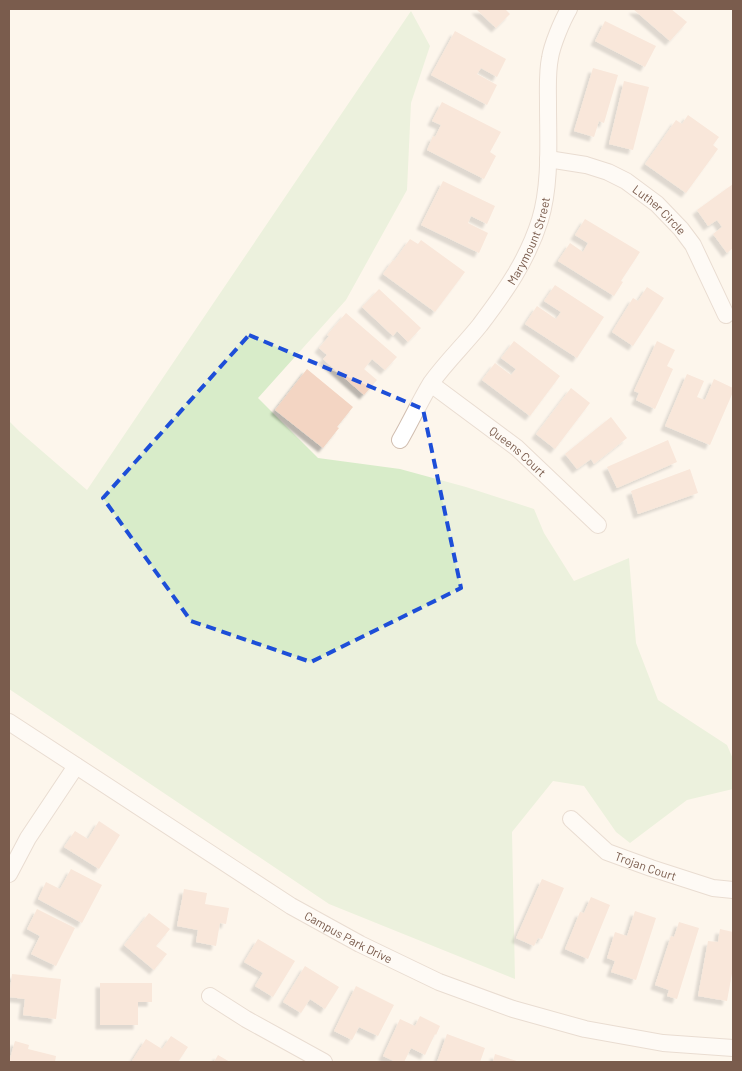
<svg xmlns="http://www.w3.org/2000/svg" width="742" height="1071" font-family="Barlow,sans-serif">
	<defs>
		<filter id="shadow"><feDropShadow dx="-4.5" dy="4.5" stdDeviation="1" flood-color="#0004"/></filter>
	</defs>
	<rect width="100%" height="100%" fill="#fdf6ec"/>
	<path fill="#d8ecc9" d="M411,11L430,46L411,103L407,190L346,300L258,398L318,458L400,469L466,487L534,509L544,533L574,581L629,558L636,643L658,700L727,745L733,759V789L687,800L630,843L616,832L584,786L553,781L512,832L515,979L329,904L9,689V421L20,432L87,490Z"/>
	<g fill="#f3d5c3" filter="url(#shadow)">
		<path d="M476,9H505L510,14L496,28Z"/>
		<path d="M633,9H671L687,22L670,41Z"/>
		<path d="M605,21L656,46L645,67L595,41Z"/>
		<path d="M455,31L506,59L497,77L481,68L477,74L497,85L487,105L431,75Z"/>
		<path d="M593,68L618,75L604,123L599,121L594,137L574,131Z"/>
		<path d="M624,81L649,87L633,150L609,144Z"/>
		<path d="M442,102L501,132L490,152L496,156L484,179L427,150L433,136L435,137L441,125L432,121Z"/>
		<path d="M688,115L719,137L713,145L718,149L686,193L645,164L676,120L682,124Z"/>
		<path d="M443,181L495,206L487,224L471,216L468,223L488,233L479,253L421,225Z"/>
		<path d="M733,184V248L727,253L713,234L722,227L717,220L708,226L697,210Z"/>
		<path d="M585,219L640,252L621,281L623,282L614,296L558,261L570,243L583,252L588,243L575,235Z"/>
		<path d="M410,239L418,244L421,240L465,272L435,312L383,274L393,260L394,261Z"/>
		<path d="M555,285L604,317L577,358L525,324L537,306L556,319L561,312L544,301Z"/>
		<path d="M647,287L664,298L633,346L612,332L633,298L638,301Z"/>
		<path d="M379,289L421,328L408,342L397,331L393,336L362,307Z"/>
		<path d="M346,313L397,357L385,370L372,359L364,369L377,380L364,395L323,359L327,355L319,348L329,336L327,335Z"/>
		<path d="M514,341L560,376L530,416L482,380L495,363L511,375L516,369L501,358Z"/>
		<path d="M657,341L675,350L667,366L673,369L655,409L636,400L639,393L634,391Z"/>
		<path d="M307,369L353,407L337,427L339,428L323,448L275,410Z"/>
		<path d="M687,374L704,381L697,397L705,400L714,379L733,388V392L710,445L665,426Z"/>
		<path d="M571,388L590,403L555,449L536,434Z"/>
		<path d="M611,417L627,438L594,464L591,459L577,469L565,454Z"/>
		<path d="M668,440L677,462L617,488L607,467Z"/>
		<path d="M690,469L698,493L638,514L631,491Z"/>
		<path d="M99,821L120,835L99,869L64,847L75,831L88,839Z"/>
		<path d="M71,869L102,885L82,923L38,899L46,882L60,889Z"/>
		<path d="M542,879L564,888L542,939L538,938L534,946L516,938Z"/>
		<path d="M184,889L207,893L205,904L229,908L226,924L220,923L216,946L196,942L198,930L177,926Z"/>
		<path d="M591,897L610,905L588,959L565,949L580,912L584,913Z"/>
		<path d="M37,909L75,928L56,966L31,954L40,936L27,929Z"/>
		<path d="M635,911L656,918L636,980L611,972L615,961L607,958L615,932L627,936Z"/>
		<path d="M149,913L170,929L156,946L167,954L154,970L124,945Z"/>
		<path d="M679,922L699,928L677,999L667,996L669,990L655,985L671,936L674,937Z"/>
		<path d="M720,929L733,932V968L727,1001L698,996L708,941L718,942Z"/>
		<path d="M258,939L295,961L273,997L255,986L263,973L244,962Z"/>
		<path d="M305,966L339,987L325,1009L310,999L301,1013L283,1002Z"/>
		<path d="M12,974L61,979L56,1019L23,1015L25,999L9,997Z"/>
		<path d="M100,983H152V1002H138V1025H100Z"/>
		<path d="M356,986L394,1005L378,1036L359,1027L352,1040L334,1031Z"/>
		<path d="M420,1016L440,1026L436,1035L435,1034L425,1055L411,1048L404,1062H396L383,1056L400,1019L415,1026Z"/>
		<path d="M447,1034L485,1048L480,1062H437Z"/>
		<path d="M171,1036L188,1047L178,1062H134L132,1061L146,1039L162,1049Z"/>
		<path d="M15,1041L29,1045L28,1049L56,1056L55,1062H9Z"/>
		<path d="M495,1054L520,1062H493Z"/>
		<path d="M218,1055L230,1062H214Z"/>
	</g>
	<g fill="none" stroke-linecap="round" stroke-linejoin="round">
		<defs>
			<g id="minor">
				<path id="s1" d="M548,159L586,165L608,172L626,181L657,204L681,229L693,245L726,315"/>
				<path id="s2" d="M431,384L517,448L598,525"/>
				<path id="s3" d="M400,440C411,421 420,401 431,383C446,362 464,345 480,325C505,292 527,261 540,220C551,183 548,142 548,104C548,88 547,73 550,58C552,45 562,21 569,9"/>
				<path id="s4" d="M9,722L291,906L360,944L439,982L513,1009L585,1029L663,1043L733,1048"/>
				<path id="s5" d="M571,819L607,852L651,868L713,888L733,890"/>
				<path d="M9,874L28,838L76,766"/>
				<path d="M210,996L246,1019L324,1062"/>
			</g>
		</defs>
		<use href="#minor" stroke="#d1beb0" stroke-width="18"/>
		<use href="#minor" stroke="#fff" stroke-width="16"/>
	</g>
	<path d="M0 0H742V1071H0ZM249,335L423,409L461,588L311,662L191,621L103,498Z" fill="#fdf6ec" fill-opacity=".55" fill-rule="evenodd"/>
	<path fill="none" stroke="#1d4ed8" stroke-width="4" stroke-dasharray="10 6" stroke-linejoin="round" d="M249,335L423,409L461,588L311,662L191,621L103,498Z"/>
	<g text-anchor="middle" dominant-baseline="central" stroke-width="4" stroke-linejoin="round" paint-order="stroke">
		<g font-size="12" fill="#7a5c4d" stroke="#fffaf3">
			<text stroke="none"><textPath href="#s1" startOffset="126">Luther Circle</textPath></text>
			<text stroke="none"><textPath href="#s3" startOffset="239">Marymount Street</textPath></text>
			<text stroke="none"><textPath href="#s2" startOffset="110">Queens Court</textPath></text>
			<text stroke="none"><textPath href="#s5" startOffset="90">Trojan Court</textPath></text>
			<text stroke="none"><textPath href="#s4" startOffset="402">Campus Park Drive</textPath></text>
		</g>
	</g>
	<rect width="742" height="1071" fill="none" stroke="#7a5c4d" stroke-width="20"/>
</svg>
